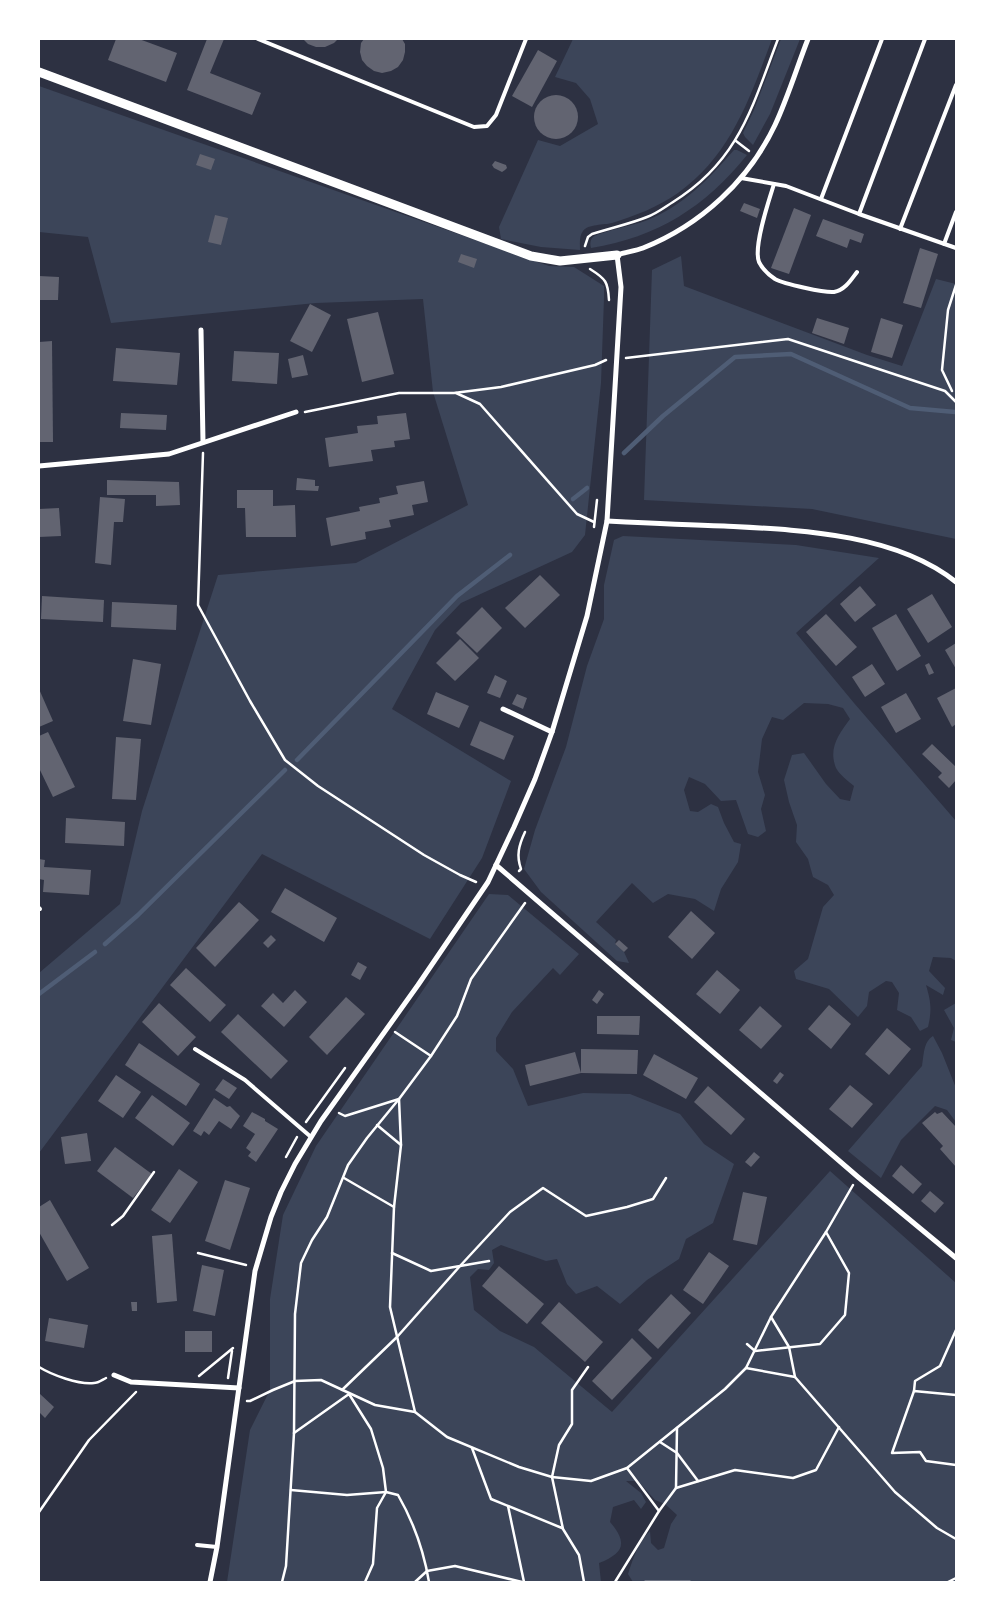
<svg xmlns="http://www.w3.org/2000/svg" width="995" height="1621" font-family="Spectral,serif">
	<rect width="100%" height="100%" fill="#2d3142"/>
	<g fill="#3c4559">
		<path d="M573,39H772C750,98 731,155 678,193C658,207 635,216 612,223C604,225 588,224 583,231C579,236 580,244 580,250L541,247L501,239L499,227L538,140L560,146L598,124L590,99L576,83L555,77Z"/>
		<path d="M781,39H800L770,114L753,145L745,137L743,133L754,110Z"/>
		<path d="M39,86L549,266L574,267L604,286V298L601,383L585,535L572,552L461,603L435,630L392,709L511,781L482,858L430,939L262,854L39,1153V973L120,904L142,811L218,575L356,563L468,505L433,392L423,299L316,303L111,323L88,237L39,232Z"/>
		<path d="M734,150H737L747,155C705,207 658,237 591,248C590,244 590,240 593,237C600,232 634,225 645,221C682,207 708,180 734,150Z"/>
		<path d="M681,256L684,286L867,355L902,366L936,279L956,284V539L812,509L644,500L652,270Z"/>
		<path d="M623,536L796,545L879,558L796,633L854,703L956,821V961L951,958L933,957L929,971L945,988L943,995L926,985C931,1002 932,1010 928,1027L920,1031L911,1017L897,1010L899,993L892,982L886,981L869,992L867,1006L858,1017L829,989L796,979L794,971L808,959L823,907L834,895L828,885L813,877L808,859L796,842L797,825L789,802L784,780L792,755L804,753L826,784L840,799L850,801L854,786C848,781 839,774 836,768C828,748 839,734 850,719L843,708L828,704L804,703L783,720L772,717L762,739L758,772L765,795L761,809L766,831L758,837L748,834L736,800L721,801L705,784L689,777L684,790L690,811L698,812L711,804L718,807L724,823L734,842L741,844L738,862L721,889L714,911L695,899L668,894L653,903L632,883L596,922L616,940L615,944L624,952L629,963L617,961L541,892L524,869L535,830L566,747L587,666L604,619V585L614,540Z"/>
		<path d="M489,894L508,895L579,954L560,975L553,968L512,1012L496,1038V1051L513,1069L528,1106L583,1093L630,1094L680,1114L704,1144L734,1164L713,1223L686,1239L679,1259L647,1280L620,1304L597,1286L576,1294L567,1284L557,1259L546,1261L501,1245L492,1250L494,1263L489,1270L478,1269L470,1277L474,1310L500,1331L534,1347L612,1412L830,1171L956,1283V1582H633L628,1574C633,1559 638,1542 650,1531L651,1543L658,1550L664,1548L671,1524L677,1515L665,1504L655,1500L638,1481H626L641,1493L646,1502L641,1509L634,1500L613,1507L610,1522C628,1543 624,1553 599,1563L601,1582H227L250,1430L270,1390V1299L283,1215L316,1146Z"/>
		<path d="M956,1003V1042L951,1040L954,1028L944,1010Z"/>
		<path d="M933,1036L942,1053L956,1088V1122L947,1110L935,1106L901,1140L881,1178L848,1151L922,1066C924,1056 923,1042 933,1036Z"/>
	</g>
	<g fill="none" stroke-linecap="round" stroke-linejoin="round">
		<g stroke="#4f5d75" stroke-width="4.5">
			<path d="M624,453L663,416L735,357L791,354L910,408L955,412"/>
			<path d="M573,499L587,488"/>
			<path d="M297,760L457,596L510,555"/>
			<path d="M105,944L138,915L285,770"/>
			<path d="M39,994L95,952"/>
		</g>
	</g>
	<g fill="#626471">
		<path d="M116,39H139L177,53L166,82L108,60Z"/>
		<path d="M207,39H224L210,73L261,93L252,115L187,90Z"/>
		<path d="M303,39H338L334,43L325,47H316L308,44Z"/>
		<path d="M364,39H402L405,44V52L403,60L398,67L391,71L382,73L374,71L367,66L362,60L360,52L361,43Z"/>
		<path d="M538,50L557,61L532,107L512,96Z"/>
		<circle cx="556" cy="117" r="22"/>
		<path d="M200,154L215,159L211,170L196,165Z"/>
		<path d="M495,161L506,165L507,168L505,170L502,172L494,168L492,165Z"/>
		<path d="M744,203L760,209L757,218L740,211Z"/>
		<path d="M794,208L811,215L789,274L771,268Z"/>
		<path d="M215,215L228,218L221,245L208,242Z"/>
		<path d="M823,219L864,234L861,243L850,239L847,248L816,236Z"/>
		<path d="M920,248L938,254L921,308L903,303Z"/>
		<path d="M461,254L477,259L474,268L458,262Z"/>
		<path d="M39,276L59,277L58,300H39Z"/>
		<path d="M310,304L331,315L312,352L290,341Z"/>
		<path d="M378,312L394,374L362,382L347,319Z"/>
		<path d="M817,318L849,328L844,344L812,333Z"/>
		<path d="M881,318L903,325L892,358L871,352Z"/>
		<path d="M52,341L53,442H39V342Z"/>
		<path d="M116,348L180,353L177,385L113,381Z"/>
		<path d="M234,351L279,353L277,384L232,381Z"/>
		<path d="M303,355L308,375L292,378L288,359Z"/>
		<path d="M121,413L167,415L166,430L120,428Z"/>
		<path d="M406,413L410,439L394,441L395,447L371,450L373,461L329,467L325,438L358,433L357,426L378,424L377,416Z"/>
		<path d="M297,478L315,480V486H319L318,491L296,490Z"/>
		<path d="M107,480L179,482L180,505L156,506V495H107Z"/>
		<path d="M424,481L428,502L412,505L414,515L389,520L391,527L365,532L366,539L331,546L326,518L360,511L359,507L380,503L379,498L398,494L396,486Z"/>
		<path d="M237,490H273V506L295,505L296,537H246L245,508H237Z"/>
		<path d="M100,497L125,499L123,522H114L111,565L95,563Z"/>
		<path d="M59,508L61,536L39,537V509Z"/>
		<path d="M540,575L560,595L525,628L505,608Z"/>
		<path d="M860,586L876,605L855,622L840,604Z"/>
		<path d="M932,594L952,627L928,643L907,609Z"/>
		<path d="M42,596L104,600L103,622L41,619Z"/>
		<path d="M112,602L177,605L176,630L111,627Z"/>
		<path d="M482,607L502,628L477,653L456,633Z"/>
		<path d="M826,614L857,647L836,666L806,632Z"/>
		<path d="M896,614L921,656L897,671L872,628Z"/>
		<path d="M460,639L479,658L455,681L436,663Z"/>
		<path d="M956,643V669L945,650Z"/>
		<path d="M133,659L161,664L151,725L123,721Z"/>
		<path d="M929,663L934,673L929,675L925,665Z"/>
		<path d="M872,664L885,684L865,697L852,677Z"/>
		<path d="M495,675L507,681L500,698L487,693Z"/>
		<path d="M956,688V724L952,727L937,698Z"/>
		<path d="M39,689L53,721L39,727Z"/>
		<path d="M436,692L469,706L459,728L427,714Z"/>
		<path d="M906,693L921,719L896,733L881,707Z"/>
		<path d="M517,694L527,698L523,709L512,704Z"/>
		<path d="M480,721L514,736L504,760L470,745Z"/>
		<path d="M48,732L75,787L53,797L39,768V736Z"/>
		<path d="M116,737L141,739L136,800L112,799Z"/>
		<path d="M932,744L956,767V780L949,788L938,777L942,773L922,754Z"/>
		<path d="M66,818L125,822L124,846L65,843Z"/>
		<path d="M39,859L45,860L44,867L91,870L89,895L43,892L44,880L39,879Z"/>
		<path d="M285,888L337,918L324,942L271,912Z"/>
		<path d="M239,902L259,920L215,967L196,948Z"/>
		<path d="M691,911L715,933L692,959L668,937Z"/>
		<path d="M271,935L276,940L268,948L263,943Z"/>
		<path d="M619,940L628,948L624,952L615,944Z"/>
		<path d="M358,962L367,967L360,980L351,975Z"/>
		<path d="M186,968L226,1005L210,1022L170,985Z"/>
		<path d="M717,970L740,990L720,1014L696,994Z"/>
		<path d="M295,990L307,1002L284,1027L261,1006L273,993L283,1003Z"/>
		<path d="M599,990L604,994L597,1004L592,1000Z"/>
		<path d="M346,997L365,1014L327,1055L309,1037Z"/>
		<path d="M159,1003L196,1037L178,1056L142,1022Z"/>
		<path d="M829,1005L851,1024L831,1049L808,1029Z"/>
		<path d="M760,1006L782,1026L761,1049L739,1030Z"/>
		<path d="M238,1014L288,1061L271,1079L221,1032Z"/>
		<path d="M597,1016H640L639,1035L597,1034Z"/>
		<path d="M887,1028L911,1049L889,1075L865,1054Z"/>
		<path d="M139,1043L200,1084L186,1106L125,1065Z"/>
		<path d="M581,1049L638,1050L637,1074L581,1073Z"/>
		<path d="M575,1052L581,1073L530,1086L525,1065Z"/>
		<path d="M654,1054L698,1078L686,1099L643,1075Z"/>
		<path d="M780,1072L784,1075L777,1084L773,1081Z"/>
		<path d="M116,1075L141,1092L123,1118L98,1101Z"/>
		<path d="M223,1079L237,1088L229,1099L215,1090Z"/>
		<path d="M850,1085L873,1104L852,1128L829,1109Z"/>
		<path d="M708,1086L745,1119L731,1135L694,1102Z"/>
		<path d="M152,1095L190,1123L173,1146L135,1118Z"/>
		<path d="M214,1098L227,1107L230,1106L240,1116L231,1129L219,1121L209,1135L204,1131L201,1136L193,1131Z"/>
		<path d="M252,1112L265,1119V1121L278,1129L256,1162L248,1156L251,1152L246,1148L255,1134L243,1126Z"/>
		<path d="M935,1112L937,1114L942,1112L956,1127V1167L940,1149L943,1146L922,1123Z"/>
		<path d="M87,1133L91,1161L65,1164L61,1137Z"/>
		<path d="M115,1147L152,1174L133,1198L97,1171Z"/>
		<path d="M754,1152L760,1157L751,1167L745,1162Z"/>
		<path d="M901,1165L922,1184L913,1194L892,1176Z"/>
		<path d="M179,1169L198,1182L170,1223L151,1210Z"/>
		<path d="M225,1180L250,1188L230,1250L205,1241Z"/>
		<path d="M930,1191L944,1203L935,1213L921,1201Z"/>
		<path d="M743,1192L767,1197L757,1245L733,1240Z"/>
		<path d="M50,1200L89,1268L67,1281L39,1232V1207Z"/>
		<path d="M172,1234L177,1301L157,1303L152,1236Z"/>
		<path d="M709,1252L729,1266L703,1304L683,1290Z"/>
		<path d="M202,1265L224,1270L215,1316L193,1311Z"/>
		<path d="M499,1266L544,1304L527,1324L482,1286Z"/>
		<path d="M671,1294L691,1313L658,1349L638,1330Z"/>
		<path d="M131,1302H137V1311H132Z"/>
		<path d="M559,1302L603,1342L585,1362L541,1323Z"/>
		<path d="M49,1318L88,1325L84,1348L45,1341Z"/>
		<rect x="185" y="1331" width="27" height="21"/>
		<path d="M632,1338L652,1358L612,1400L592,1381Z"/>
		<path d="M39,1393L54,1407L45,1418L39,1412Z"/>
	</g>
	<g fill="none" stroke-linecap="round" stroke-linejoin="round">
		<g stroke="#fff" stroke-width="2.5">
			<path d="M736,141L749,151"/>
			<path d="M585,246L588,237L592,234C610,228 630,224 647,217C656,214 665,207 673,202C739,161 752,107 778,39"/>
			<path d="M590,269C606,279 608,282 609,300"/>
			<path d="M626,358L788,339L945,391L956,402"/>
			<path d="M952,391L942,370L948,310L956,285"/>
			<path d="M456,393L480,404L577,514L594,522"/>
			<path d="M305,412L399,393H454L501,387L595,365L606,360"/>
			<path d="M203,453L198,605L250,701L285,760L318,786L424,855L460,875L476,882"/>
			<path d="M594,527L597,500"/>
			<path d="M519,871L521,869C516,855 519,845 525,832"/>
			<path d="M395,1032L431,1056"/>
			<path d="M339,1113L345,1116L399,1099L401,1145L394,1207L390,1307L415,1412"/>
			<path d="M306,1122L345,1068"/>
			<path d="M377,1125L401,1145"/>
			<path d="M286,1157L297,1137"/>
			<path d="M344,1178L394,1207"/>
			<path d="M112,1225L123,1216L154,1172"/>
			<path d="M198,1253L246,1265"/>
			<path d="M392,1253L431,1271L460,1266L510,1212L543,1188L586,1216L627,1207L653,1199L666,1178"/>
			<path d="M771,1317L789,1347L795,1377"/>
			<path d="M747,1344L755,1351L820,1344L845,1315L849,1273L826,1232"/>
			<path d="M39,1367C52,1375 79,1385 94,1383C98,1383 102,1380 106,1378"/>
			<path d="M746,1368L795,1377L895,1492L937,1528L956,1539"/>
			<path d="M199,1376L233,1348"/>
			<path d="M228,1378L232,1351"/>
			<path d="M342,1390L397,1337L460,1266L489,1261"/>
			<path d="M914,1391L915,1381L940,1366L956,1330"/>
			<path d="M956,1395L914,1391L892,1453L920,1452L926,1461L956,1465"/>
			<path d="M247,1401H250L273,1390L295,1381L321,1380L375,1405L415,1412L447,1437L519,1467L552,1477L591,1481L627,1468L725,1389L746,1368L771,1317L826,1232L853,1185"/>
			<path d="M294,1433L349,1394L371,1429L383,1468L386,1492L377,1508L373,1564L365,1582"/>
			<path d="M660,1442L677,1453L698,1481"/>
			<path d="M472,1448L491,1499L562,1528"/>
			<path d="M676,1488L735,1470L793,1478L816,1470L839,1427"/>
			<path d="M291,1490L347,1495L386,1492L398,1495C413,1521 424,1552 429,1582"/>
			<path d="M508,1506L524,1582"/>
			<path d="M659,1511L676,1488L677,1428"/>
			<path d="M39,1512L89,1440L136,1392"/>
			<path d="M282,1582L286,1566L294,1433L295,1314L301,1263L312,1240L327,1217L348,1165L367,1138L399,1099L431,1056L457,1016L471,979L525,903"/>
			<path d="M415,1582L427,1571L455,1566L522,1582"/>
			<path d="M584,1582L579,1555L563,1529L552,1477L559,1445L572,1424V1390L588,1367"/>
			<path d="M615,1582L659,1511L627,1468"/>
			<path d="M645,1582H690"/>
			<path d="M948,1582L956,1578"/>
		</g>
		<g stroke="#fff" stroke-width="4">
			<path d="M258,39L474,127L487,126L496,115L526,39"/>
			<path d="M741,178L786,186L859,214L956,248"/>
			<path d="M774,184C769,200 753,247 759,262C762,268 769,275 775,279C784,284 825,293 834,292C845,290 851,280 857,272"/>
			<path d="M821,199L882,39"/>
			<path d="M859,214L925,39"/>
			<path d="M900,229L956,85"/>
			<path d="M944,244L956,212"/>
			<path d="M39,908L40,909"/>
			<path d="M195,1049L245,1080L311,1137"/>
			<path d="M197,1545L217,1547"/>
		</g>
		<g stroke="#fff" stroke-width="5">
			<path d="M201,330L203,442"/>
			<path d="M39,466L169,454L296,412"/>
			<path d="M607,521C646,523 685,525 724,526C799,530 895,533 956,582"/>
			<path d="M503,709L552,732"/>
			<path d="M496,865L858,1177L956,1258"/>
			<path d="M114,1375L131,1382L239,1388"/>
			<path d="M210,1582L217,1547L255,1271L271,1217L281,1192L295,1164L321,1121L418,985L488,882L514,827L535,779L552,732L587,616L607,521L621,287L617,255C626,252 635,251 643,248C701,225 749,180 775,125C788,97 797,67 808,39"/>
		</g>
		<path stroke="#fff" stroke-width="9" d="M39,72L531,256L560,261L617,255"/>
	</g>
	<rect width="995" height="1621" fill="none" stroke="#ffffff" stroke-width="80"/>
</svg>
